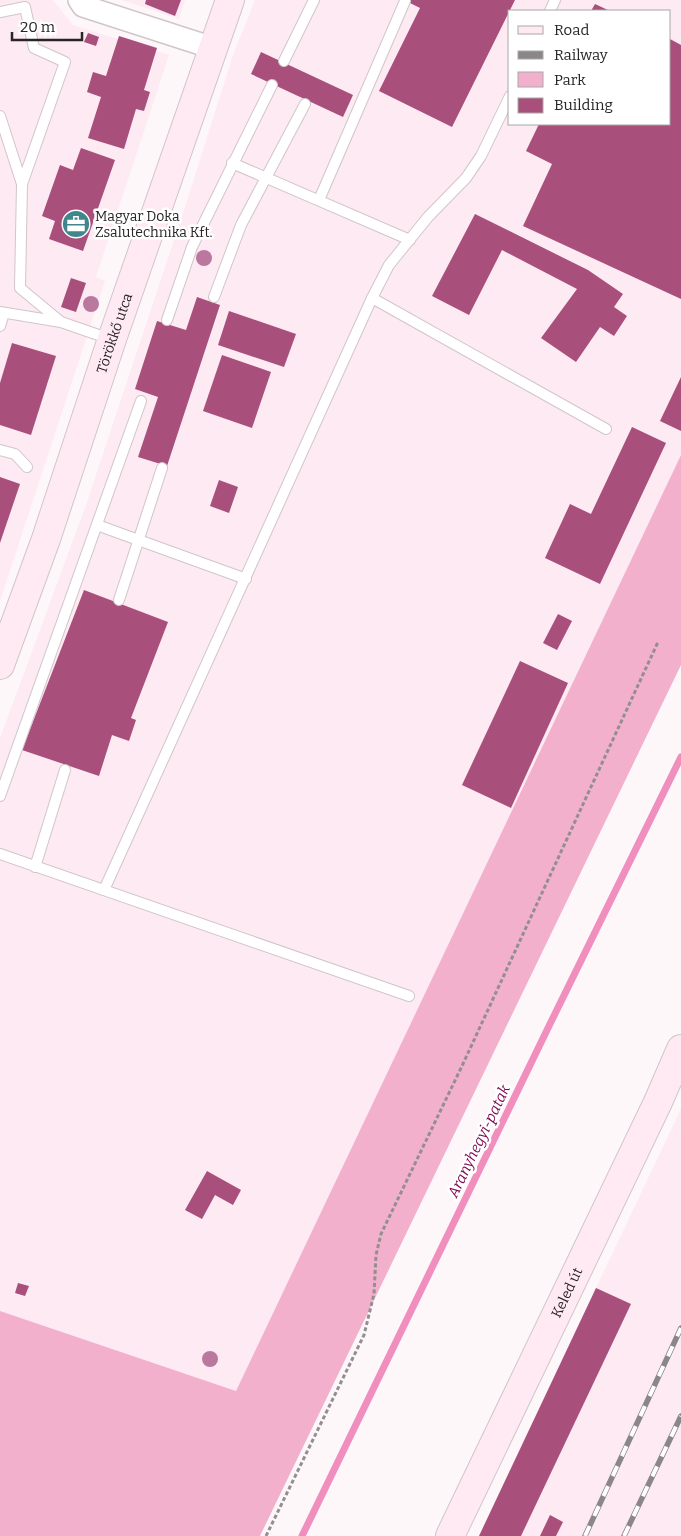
<svg xmlns="http://www.w3.org/2000/svg" width="681" height="1536" font-family="Bitter,serif">
	<rect width="100%" height="100%" fill="#fef7fa"/>
	<g fill="#fdeaf2" fill-rule="evenodd">
		<path d="M0,0H53L73,25L169,55L96,277L105,281L0,601Z"/>
		<path d="M122,0H185L179,19Z"/>
		<path d="M255,0H681V455L236,1391L0,1311V738L85,508L187,201L233,55ZM510,11H670V124H510Z"/>
		<path d="M681,1109V1536H479L596,1288Z"/>
	</g>
	<path fill="#f2b0cd" d="M681,455V665L260,1536H0V1311L236,1391Z"/>
	<g fill="none" stroke-linecap="round" stroke-linejoin="round">
		<path stroke="#f08fbd" stroke-width="7" d="M302,1536L548,1028L681,757"/>
	</g>
	<g fill="#a94f7c">
		<path d="M146,0H181L175,16L145,4Z"/>
		<path d="M404,0H515L452,127L379,91L420,8Z"/>
		<path d="M595,4L610,11H591Z"/>
		<path d="M88,33L99,37L96,46L84,42Z"/>
		<path d="M119,36L157,48L144,90L150,92L144,111L136,109L124,149L88,138L101,97L87,92L93,72L106,76Z"/>
		<path d="M670,39L681,45V299L523,226L552,164L526,151L539,124H670Z"/>
		<path d="M261,52L353,95L343,117L251,74Z"/>
		<path d="M81,148L115,160L83,251L49,239L55,221L42,216L60,165L73,170Z"/>
		<path d="M475,214L588,270L623,294L614,307L627,316L614,336L600,327L576,362L541,338L577,289L502,250L469,315L432,296Z"/>
		<path d="M71,278L86,283L76,312L61,307Z"/>
		<path d="M197,297L220,305L167,466L138,457L158,397L135,389L157,321L186,330Z"/>
		<path d="M229,311L296,334L284,367L218,345Z"/>
		<path d="M12,343L56,356L31,435L0,425V383Z"/>
		<path d="M222,355L271,372L252,428L203,411Z"/>
		<path d="M681,377V431L660,421Z"/>
		<path d="M632,427L666,443L600,584L545,558L570,504L591,514Z"/>
		<path d="M0,477L20,484L0,543Z"/>
		<path d="M219,480L238,487L229,513L210,506Z"/>
		<path d="M84,590L168,622L131,718L136,720L129,741L112,735L99,776L22,750Z"/>
		<path d="M558,614L572,621L557,650L543,643Z"/>
		<path d="M520,661L568,683L511,808L462,785Z"/>
		<path d="M207,1171L241,1190L233,1205L215,1195L202,1219L185,1210Z"/>
		<path d="M18,1283L29,1286L25,1296L15,1293Z"/>
		<path d="M596,1288L631,1304L521,1536H479Z"/>
		<path d="M550,1515L563,1522L556,1536H540Z"/>
	</g>
	<g fill="none" stroke-linecap="round" stroke-linejoin="round">
		<defs>
			<g id="lane">
				<path d="M550,11L555,0"/>
				<path d="M0,12L25,7L34,48L65,62L22,184"/>
				<path d="M284,61L314,0"/>
				<path d="M0,116L22,184L20,288L61,322"/>
				<path d="M232,163L410,240"/>
				<path d="M319,200L405,1"/>
				<path d="M214,297L241,225L305,104"/>
				<path d="M372,298L606,429"/>
				<path d="M0,312L61,322L110,339"/>
				<path d="M167,320L192,247L272,85"/>
				<path d="M0,326L4,313"/>
				<path d="M0,450L15,454L27,467"/>
				<path d="M97,525L246,579"/>
				<path d="M119,600L162,468"/>
				<path d="M0,796L141,401"/>
				<path d="M0,854L409,996"/>
				<path d="M35,867L65,770"/>
				<path d="M104,890L372,298L389,265L428,217L466,178L481,156L510,96"/>
			</g>
			<path id="street" d="M79,0L83,6L213,48"/>
			<g id="secondary">
				<path id="s1" d="M0,665L46,539L112,339L230,0"/>
				<path id="s2" d="M450,1536L658,1102L681,1049"/>
			</g>
		</defs>
		<use href="#lane" stroke="#d0c6ca" stroke-width="12"/>
		<use href="#street" stroke="#d0c6ca" stroke-width="24"/>
		<use href="#secondary" stroke="#d0c6ca" stroke-width="30"/>
		<path stroke="#938e90" stroke-width="3" stroke-dasharray="4 2.5" stroke-linecap="butt" d="M266,1536L364,1335L374,1294L376,1255L381,1234L462,1066L658,642"/>
		<use href="#lane" stroke="#fff" stroke-width="10"/>
		<use href="#street" stroke="#fff" stroke-width="21"/>
		<use href="#secondary" stroke="#ffeaf3" stroke-width="28"/>
		<defs>
			<g id="rail">
				<path d="M585,1536L681,1328"/>
				<path d="M624,1536L681,1416"/>
			</g>
		</defs>
		<use href="#rail" stroke="#8b8688" stroke-width="5.5"/>
		<use href="#rail" stroke="#fff" stroke-width="4" stroke-dasharray="11" stroke-linecap="butt"/>
	</g>
	<g fill="#bb789f">
		<circle cx="204" cy="258" r="8"/>
		<circle cx="91" cy="304" r="8"/>
		<circle cx="210" cy="1359" r="8"/>
	</g>
	<defs>
		<symbol id="office-disc" viewBox="-11 -11 22 22"><circle r="9.5" fill="#3f878b" stroke="#fff"/><path d="M-6-3h4V-5.5h4V-3h4V5H-6ZM-1-4.5V-3h2v-1.5ZM-6 0V1H6V0Z" fill="#fff"/></symbol>
	</defs>
	<g fill-rule="evenodd">
		<use href="#office-disc" x="60" y="208" width="32" height="32"/>
	</g>
	<g text-anchor="middle" dominant-baseline="central" stroke-width="5" stroke-linejoin="round" paint-order="stroke">
		<g font-size="14" fill="#282526" stroke="#fff" text-anchor="start">
			<text x="95" y="216">Magyar Doka<tspan x="95" dy="16">Zsalutechnika Kft.</tspan></text>
		</g>
		<g font-size="14" fill="#282526" stroke="#fff">
			<text stroke="none"><textPath href="#s1" startOffset="351">Törökkő utca</textPath></text>
			<text stroke="none"><textPath href="#s2" startOffset="270">Keled út</textPath></text>
		</g>
		<g font-size="15" font-style="italic" fill="#7f0851" stroke="#fff">
			<text transform="translate(479 1141) rotate(-64)">Aranyhegyi-patak</text>
		</g>
	</g>
	<rect x="508" y="10" width="162" height="115" fill="#ffffff" stroke="#a9a8a8"/>
	<rect x="518" y="26" width="25" height="8" fill="#ffeaf3" stroke="#a9a8a8"/>
	<text x="554" y="35" font-size="15" fill="#282526">Road</text>
	<rect x="518" y="51" width="25" height="8" fill="#8b8688" stroke="#a9a8a8"/>
	<text x="554" y="60" font-size="15" fill="#282526">Railway</text>
	<rect x="518" y="72" width="25" height="15" fill="#f2b0cd" stroke="#a9a8a8"/>
	<text x="554" y="85" font-size="15" fill="#282526">Park</text>
	<rect x="518" y="98" width="25" height="15" fill="#a94f7c" stroke="#a9a8a8"/>
	<text x="554" y="110" font-size="15" fill="#282526">Building</text>
	<path d="M12 32v8h70v-8" fill="none" stroke="#282526" stroke-width="2.5"/>
	<text x="20" y="32" font-size="15" fill="#282526" stroke="#ffffff" stroke-width="4" paint-order="stroke">20 m</text>
</svg>
